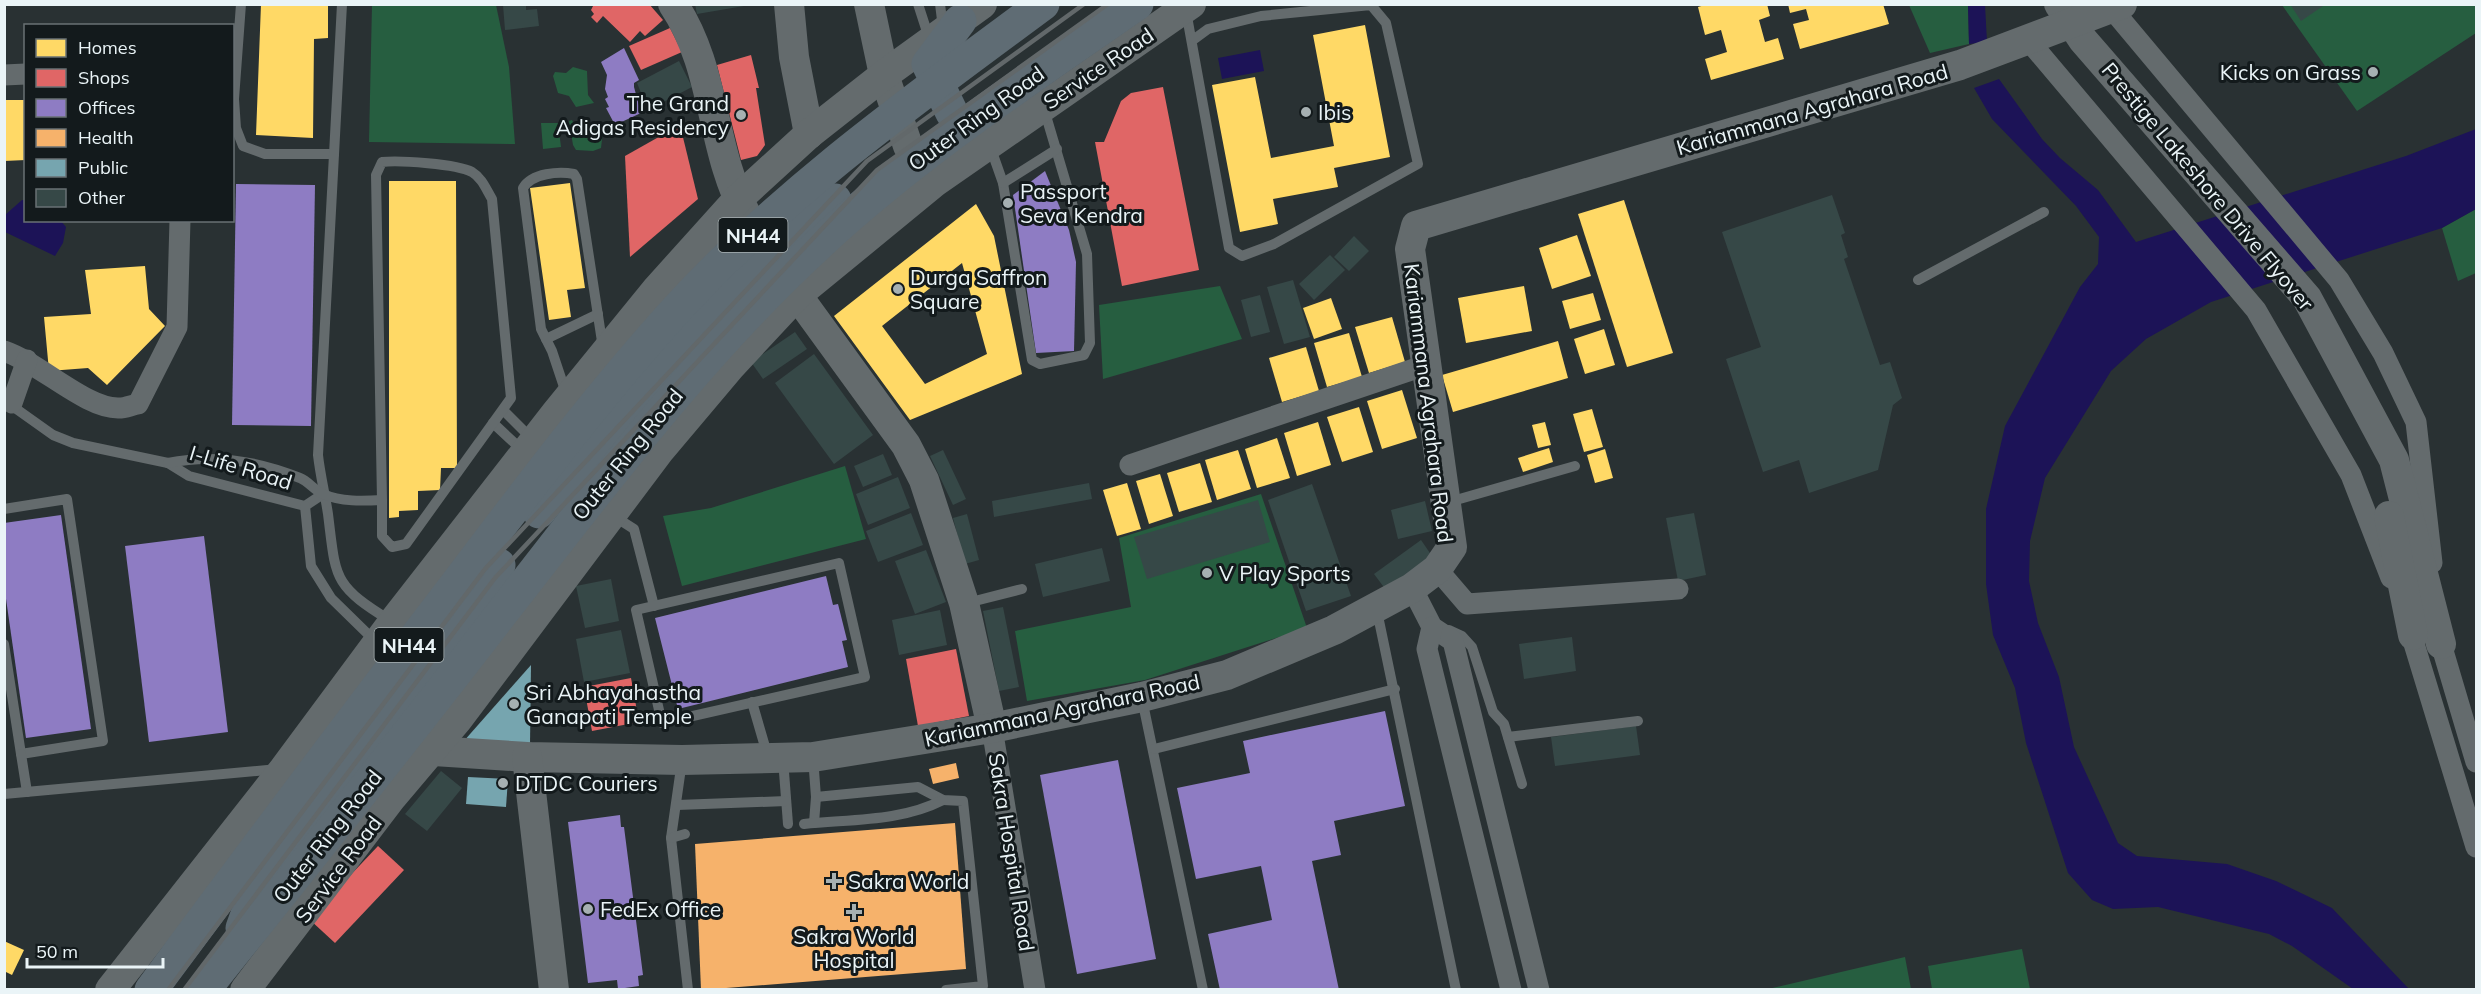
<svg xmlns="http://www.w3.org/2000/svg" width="2481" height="994" font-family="Mulish,sans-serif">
	<rect width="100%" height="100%" fill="#293133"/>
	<g fill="#265e40">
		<path d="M372,5H496L509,67L515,144L369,142Z"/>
		<path d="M1909,5H1968L1969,44L1930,53Z"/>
		<path d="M2282,5H2476V33L2357,111Z"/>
		<path d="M573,67L587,71L588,95L594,103L576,107L569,96L558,93L553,76L555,72L566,73Z"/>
		<path d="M572,120L575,126L598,125L603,131L601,148L593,151L576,150L573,145L569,121Z"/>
		<path d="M541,123H558L561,147L543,149Z"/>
		<path d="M2476,209V273L2458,281L2442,228Z"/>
		<path d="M1220,286L1242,339L1103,379L1099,305Z"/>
		<path d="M845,466L866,539L682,586L663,516L711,508Z"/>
		<path d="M1261,494L1307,628L1145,680L1027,701L1015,631L1131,607L1119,538Z"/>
		<path d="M2022,949L2030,989H1932L1928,966Z"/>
		<path d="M1905,957L1911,989H1768Z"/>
	</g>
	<g fill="#1c1357">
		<path d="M1968,5H1985L1987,42L1969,44Z"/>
		<path d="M1260,50L1264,71L1222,79L1218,58Z"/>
		<path d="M1999,79L2042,139L2060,158L2098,190L2136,242L2406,156L2476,129V209L2442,228L2211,302L2146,339L2111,371L2045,478L2030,541L2029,581L2038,623L2059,677L2074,747L2118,843L2137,856L2227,864L2276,881L2332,908L2409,989H2353L2292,946L2269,934L2158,907L2113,909L2092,900L2068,873L2026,743L2015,688L1993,635L1986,584V509L2005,426L2080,287L2098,264L2099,237L2076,206L1992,119L1974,88Z"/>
		<path d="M22,200H25L26,220L61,221L66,227L63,243L55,256L5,232V215Z"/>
	</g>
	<g fill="#ffd966" fill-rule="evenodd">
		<path d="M261,4H328V38L314,39L313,138L256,135Z"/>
		<path d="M1708,4H1767L1770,16L1759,20L1765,42L1778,38L1784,59L1711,80L1705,59L1727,52L1721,30L1705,35L1698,7Z"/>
		<path d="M1788,4H1883L1889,24L1800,49L1793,24L1809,20L1806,9L1790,13Z"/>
		<path d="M1365,25L1390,157L1334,168L1338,187L1273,199L1278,224L1240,232L1212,85L1255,77L1271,158L1334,146L1313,35Z"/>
		<path d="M4,100H26V160L4,161Z"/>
		<path d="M389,181H456L457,468H441L440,490L418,491V510L399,511V517L389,518Z"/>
		<path d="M570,183L585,288L567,290L571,317L549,320L530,188Z"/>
		<path d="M1624,200L1673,353L1627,367L1578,214Z"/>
		<path d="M976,204L994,236L1022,374L910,420L834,316ZM962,263L987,354L925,384L882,326Z"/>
		<path d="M1577,235L1591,276L1552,289L1539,248Z"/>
		<path d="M145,266L149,309L165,326L107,385L88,368L49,371L44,317L91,314L85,270Z"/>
		<path d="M1524,286L1532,331L1466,343L1458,298Z"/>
		<path d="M1593,293L1601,320L1570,329L1562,301Z"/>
		<path d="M1331,298L1342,329L1314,339L1303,308Z"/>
		<path d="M1392,317L1405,362L1369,373L1355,327Z"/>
		<path d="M1604,329L1615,365L1585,374L1574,339Z"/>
		<path d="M1349,333L1362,377L1327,387L1314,343Z"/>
		<path d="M1558,341L1568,378L1453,412L1442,375Z"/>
		<path d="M1306,347L1319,391L1282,402L1269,358Z"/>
		<path d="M1402,390L1417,438L1382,449L1367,401Z"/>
		<path d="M1359,407L1373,452L1342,462L1327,417Z"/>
		<path d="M1592,409L1603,447L1584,452L1573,414Z"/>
		<path d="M1318,422L1331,465L1297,476L1284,433Z"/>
		<path d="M1545,422L1551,445L1538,448L1532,425Z"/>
		<path d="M1277,438L1290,478L1257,488L1245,449Z"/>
		<path d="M1549,448L1553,462L1523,472L1518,458Z"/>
		<path d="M1605,449L1613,478L1595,483L1587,455Z"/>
		<path d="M1238,450L1251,489L1217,500L1205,460Z"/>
		<path d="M1200,463L1212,502L1179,512L1167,473Z"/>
		<path d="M1160,474L1173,516L1149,524L1136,481Z"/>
		<path d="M1127,483L1141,529L1117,536L1103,490Z"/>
		<path d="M4,941L24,950L12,975L4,971Z"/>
	</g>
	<g fill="#e06666">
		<path d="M594,4H649L663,20L645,36L640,31L630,42L603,16L597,23L591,17L594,14L591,10Z"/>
		<path d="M670,28L682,52L641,70L629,46Z"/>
		<path d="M751,55L759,88H756L765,145L757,156L741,160L717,65Z"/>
		<path d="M1163,87L1199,270L1122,286L1095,142H1104L1121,101L1131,93Z"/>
		<path d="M680,125L698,199L630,257L625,156Z"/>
		<path d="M956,649L969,716L918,726L906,659Z"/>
		<path d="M631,678L639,722L592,731L584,687Z"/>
		<path d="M378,846L404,870L335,943L309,919Z"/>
	</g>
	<g fill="#8e7cc3">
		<path d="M624,48L639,80L634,83V87L641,113L615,125L606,108L609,107L605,99L608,97L605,89L607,75L601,62Z"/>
		<path d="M1045,171L1069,230L1076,262L1074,351L1036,353L1013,195Z"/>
		<path d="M236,184L315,185L311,426L232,425Z"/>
		<path d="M61,515L91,729L26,738L4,585V523Z"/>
		<path d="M204,536L228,732L149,742L125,546Z"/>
		<path d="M826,576L833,605L838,604L847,640L842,641L848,667L678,709L655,618Z"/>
		<path d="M1385,711L1405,806L1334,821L1341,855L1312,861L1339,990H1220L1208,934L1272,920L1261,866L1196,879L1177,788L1250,773L1243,741Z"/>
		<path d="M1118,760L1156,959L1077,974L1040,775Z"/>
		<path d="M620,815L621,827H624L643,975L638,976L639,986L618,989L617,980L588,983L568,822Z"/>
	</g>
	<g fill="#f6b26b">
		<path d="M956,763L959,778L933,784L929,769Z"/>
		<path d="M955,823L966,969L701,990L695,844Z"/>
	</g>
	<g fill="#76a5af">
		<path d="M531,665L530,745L463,742Z"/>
		<path d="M468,777L508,779L506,807L466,804Z"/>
	</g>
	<g fill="#364847">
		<path d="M695,4H744V6L697,14Z"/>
		<path d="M2290,4H2326L2301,21Z"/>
		<path d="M503,5H526V10L537,9L539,26L505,30Z"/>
		<path d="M679,61L692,87L648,110L637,83Z"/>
		<path d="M1832,195L1845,233L1841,235L1848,257L1844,259L1880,365L1890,362L1902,398L1893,405L1878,470L1809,493L1799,460L1763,472L1726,359L1761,347L1722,232Z"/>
		<path d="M1354,236L1369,251L1349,271L1334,257Z"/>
		<path d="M1330,255L1345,270L1314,300L1299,284Z"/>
		<path d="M1293,280L1310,337L1284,344L1267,287Z"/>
		<path d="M1260,295L1270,332L1251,337L1241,300Z"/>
		<path d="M795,332L807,349L763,379L751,362Z"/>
		<path d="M814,354L873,435L834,464L775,383Z"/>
		<path d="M943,450L966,499L953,505L930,456Z"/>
		<path d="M883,454L892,475L863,487L854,466Z"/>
		<path d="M898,477L910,508L868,525L856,494Z"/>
		<path d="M1089,483L1092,499L994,517L992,501Z"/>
		<path d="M1312,484L1351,596L1306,611L1268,500Z"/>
		<path d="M1258,500L1270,542L1147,579L1134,537Z"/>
		<path d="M1425,501L1432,531L1398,539L1391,510Z"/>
		<path d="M911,513L923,545L878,562L866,531Z"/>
		<path d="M1694,513L1706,575L1678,581L1666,518Z"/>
		<path d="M967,514L979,560L965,564L953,518Z"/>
		<path d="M1421,540L1432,556L1386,590L1374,574Z"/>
		<path d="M1102,548L1110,581L1043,597L1035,564Z"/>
		<path d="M926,550L946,602L915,614L895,561Z"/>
		<path d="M611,579L619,621L585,628L576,586Z"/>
		<path d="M1003,607L1019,687L999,691L983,611Z"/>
		<path d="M940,610L947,645L899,655L892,620Z"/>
		<path d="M621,630L630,673L584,682L576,639Z"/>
		<path d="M1572,637L1576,671L1524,679L1519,644Z"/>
		<path d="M1636,726L1640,755L1555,766L1551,737Z"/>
		<path d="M441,771L462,788L427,831L405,814Z"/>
	</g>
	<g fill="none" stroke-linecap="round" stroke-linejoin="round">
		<g stroke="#646b6d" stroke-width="10">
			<path d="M241,4L234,99L236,128L243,146L265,154H334"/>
			<path d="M342,4L318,455C320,474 325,494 328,514C336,578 332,585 391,621"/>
			<path d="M918,4L929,38"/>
			<path d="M940,4L943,28"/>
			<path d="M1186,11L1229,248L1242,256L1274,244L1418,164L1386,23L1371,5L1261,16L1208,29L1193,40"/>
			<path d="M990,146L1003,183L1032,360L1040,364L1084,355L1090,343L1087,254L1044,109"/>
			<path d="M1003,183L1057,149"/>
			<path d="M1918,280L2044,212"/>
			<path d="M546,339L598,314"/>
			<path d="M567,396L552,351L541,329L523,188C532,173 559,171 574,174L577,179L603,348"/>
			<path d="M8,403L53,435L73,443L168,463L189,476L305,506L323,494"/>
			<path d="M503,410L532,439"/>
			<path d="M493,423L523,451"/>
			<path d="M168,463C212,454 258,461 300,478C308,481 314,490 323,494C341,502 363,501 382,500L376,175L382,162C399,160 457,164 472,172C482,178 486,189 492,199L511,398L406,544L392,547L382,536V500"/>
			<path d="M1449,502L1575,466"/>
			<path d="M305,506L311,566L331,598L375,641"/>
			<path d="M4,509L67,499L103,741L21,754L4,644"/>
			<path d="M612,515L634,529L654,606"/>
			<path d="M839,563L865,677L662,723L636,610Z"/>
			<path d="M967,603L1022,589"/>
			<path d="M1377,611L1456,990"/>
			<path d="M1449,630L1462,636L1472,647L1493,712L1504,724L1522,784"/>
			<path d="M1142,699L1203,990"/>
			<path d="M752,702L768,757"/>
			<path d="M1508,737L1638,721"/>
			<path d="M1154,749L1395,689"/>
			<path d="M21,754L27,792"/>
			<path d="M813,757L816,797L814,823"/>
			<path d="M783,759L788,824"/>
			<path d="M682,761L671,838L688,990"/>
			<path d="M4,794L278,769"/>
			<path d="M816,797L918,787L943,800L963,801L983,986L946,990"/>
			<path d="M677,805L786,801"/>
			<path d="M804,824C850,819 900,822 943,800"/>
			<path d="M671,838L685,834"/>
		</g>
		<g stroke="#646b6d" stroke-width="21">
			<path d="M2112,9L2339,280L2383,353L2416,422L2432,563"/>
			<path d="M2029,41L2256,310L2351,475L2391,578"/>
			<path d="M4,75L26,74"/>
			<path d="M4,351C40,363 86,409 119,408C125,408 132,405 138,404L177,327L180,220"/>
			<path d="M12,403L27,360"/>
			<path d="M1130,465L1426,365"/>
			<path d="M1437,569L1467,604L1678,589"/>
			<path d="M1412,588L1432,627L1453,641L1539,990"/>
			<path d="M2408,624L2476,847"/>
			<path d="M1432,627L1427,649L1511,990"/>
			<path d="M2439,630L2441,644L2476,762"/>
			<path d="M992,728L1035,990"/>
		</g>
		<g stroke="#646b6d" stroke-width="30">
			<path d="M673,4C717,69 710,150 747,216"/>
			<path d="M789,4L794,57L809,134"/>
			<path d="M869,4L884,75L908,146L933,179"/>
			<path d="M2059,4L2083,40L2307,298L2394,460L2441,644"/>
			<path d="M786,280L906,445L924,480L964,603L992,728"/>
			<path d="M2389,516L2413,635"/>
			<path d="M434,751L527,757L682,760L813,757L992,728L1142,697L1227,675L1334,630L1412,588L1437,569L1452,547L1410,249L1416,226L1960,65L2122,4"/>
			<path d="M527,757L554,990"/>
			<path d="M110,990L284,769L393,622L556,413L657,289L738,199L809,134L884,75L982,4"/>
			<path d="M245,990L392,797L458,719L660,450L730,367L796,296L935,182L1191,4"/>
		</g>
		<g stroke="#5f6c74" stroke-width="33">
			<path d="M952,113L928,64L960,21"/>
			<path d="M539,512L634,397L770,255L835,200"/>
			<path d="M242,928L259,881L499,565"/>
			<path d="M151,990C251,855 352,720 454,587C526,492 597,397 677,309C785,191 915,99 1043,4"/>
			<path d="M204,990C303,866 402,743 498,618C600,488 697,356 819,244C917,153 1028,80 1137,4"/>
		</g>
		<g stroke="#62686a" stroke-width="4.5">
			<path d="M168,990L485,569L867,161L1084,4"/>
			<path d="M184,990L495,578L877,170L1108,4"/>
		</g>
	</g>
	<g fill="#a6b0b2" stroke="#131a1c" stroke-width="2">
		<circle cx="2373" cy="72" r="6"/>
		<circle cx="1306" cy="112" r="6"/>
		<circle cx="741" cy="115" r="6"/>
		<circle cx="1008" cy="203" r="6"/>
		<circle cx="898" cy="289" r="6"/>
		<circle cx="1207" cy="573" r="6"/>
		<circle cx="514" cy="704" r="6"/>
		<circle cx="503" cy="783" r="6"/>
		<path d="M831 872h6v6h6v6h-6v6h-6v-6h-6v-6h6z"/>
		<circle cx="588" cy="909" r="6"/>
		<path d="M851 903h6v6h6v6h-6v6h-6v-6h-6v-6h6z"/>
	</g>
	<g text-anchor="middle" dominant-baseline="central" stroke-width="6" stroke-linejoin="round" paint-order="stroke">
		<g fill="#131a1c" stroke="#aab3b5" stroke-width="1.5">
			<rect x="718.5" y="218" width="69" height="34" rx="4.5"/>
			<rect x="374.5" y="628" width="69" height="34" rx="4.5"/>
		</g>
		<g font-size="20" font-weight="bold" fill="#eaf4f7">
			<text x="753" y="235">NH44</text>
			<text x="409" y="645">NH44</text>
		</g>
		<g font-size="21" fill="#eaf4f7" stroke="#131a1c">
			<text transform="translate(1098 68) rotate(-34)">Service Road</text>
			<text transform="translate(1812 109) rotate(-16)">Kariammana Agrahara Road</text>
			<text transform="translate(976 118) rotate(-36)">Outer Ring Road</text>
			<text transform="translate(2208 186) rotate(50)">Prestige Lakeshore Drive Flyover</text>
			<text transform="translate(1429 403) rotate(83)">Kariammana Agrahara Road</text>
			<text transform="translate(627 454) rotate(-51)">Outer Ring Road</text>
			<text transform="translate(241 467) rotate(17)">I-Life Road</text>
			<text transform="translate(1062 710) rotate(-12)">Kariammana Agrahara Road</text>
			<text transform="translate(327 836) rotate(-52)">Outer Ring Road</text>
			<text transform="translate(1012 852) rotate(81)">Sakra Hospital Road</text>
			<text transform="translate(338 869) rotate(-53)">Service Road</text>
		</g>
		<g font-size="21" fill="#eaf4f7" stroke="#131a1c" text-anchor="start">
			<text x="2361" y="72" text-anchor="end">Kicks on Grass</text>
			<text x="729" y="103" text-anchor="end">The Grand<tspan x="729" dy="24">Adigas Residency</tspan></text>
			<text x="1318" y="112">Ibis</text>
			<text x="1020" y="191">Passport<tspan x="1020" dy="24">Seva Kendra</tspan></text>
			<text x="910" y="277">Durga Saffron<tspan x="910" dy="24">Square</tspan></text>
			<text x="1219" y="573">V Play Sports</text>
			<text x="526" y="692">Sri Abhayahastha<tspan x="526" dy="24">Ganapati Temple</tspan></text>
			<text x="515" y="783">DTDC Couriers</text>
			<text x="848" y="881">Sakra World</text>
			<text x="600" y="909">FedEx Office</text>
			<text x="854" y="936" text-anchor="middle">Sakra World<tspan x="854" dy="24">Hospital</tspan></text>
		</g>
	</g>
	<rect width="2481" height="994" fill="none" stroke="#eaf4f7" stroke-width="12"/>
	<rect x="24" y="24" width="210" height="198" fill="#131a1c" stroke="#697174" stroke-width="1.5"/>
	<rect x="36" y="39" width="30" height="18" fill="#ffd966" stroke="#697174" stroke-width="1.5"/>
	<text x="78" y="54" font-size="18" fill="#eaf4f7">Homes</text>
	<rect x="36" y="69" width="30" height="18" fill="#e06666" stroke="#697174" stroke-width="1.5"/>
	<text x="78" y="84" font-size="18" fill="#eaf4f7">Shops</text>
	<rect x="36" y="99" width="30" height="18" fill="#8e7cc3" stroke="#697174" stroke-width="1.5"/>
	<text x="78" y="114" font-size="18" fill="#eaf4f7">Offices</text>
	<rect x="36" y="129" width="30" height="18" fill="#f6b26b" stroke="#697174" stroke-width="1.5"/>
	<text x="78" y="144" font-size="18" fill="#eaf4f7">Health</text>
	<rect x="36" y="159" width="30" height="18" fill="#76a5af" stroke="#697174" stroke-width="1.5"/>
	<text x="78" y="174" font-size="18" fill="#eaf4f7">Public</text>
	<rect x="36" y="189" width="30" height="18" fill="#364847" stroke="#697174" stroke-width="1.5"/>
	<text x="78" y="204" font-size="18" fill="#eaf4f7">Other</text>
	<path d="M27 958v9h136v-9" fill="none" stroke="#eaf4f7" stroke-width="3"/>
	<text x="36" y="958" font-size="18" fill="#eaf4f7" stroke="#131a1c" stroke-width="4.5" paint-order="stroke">50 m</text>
</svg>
